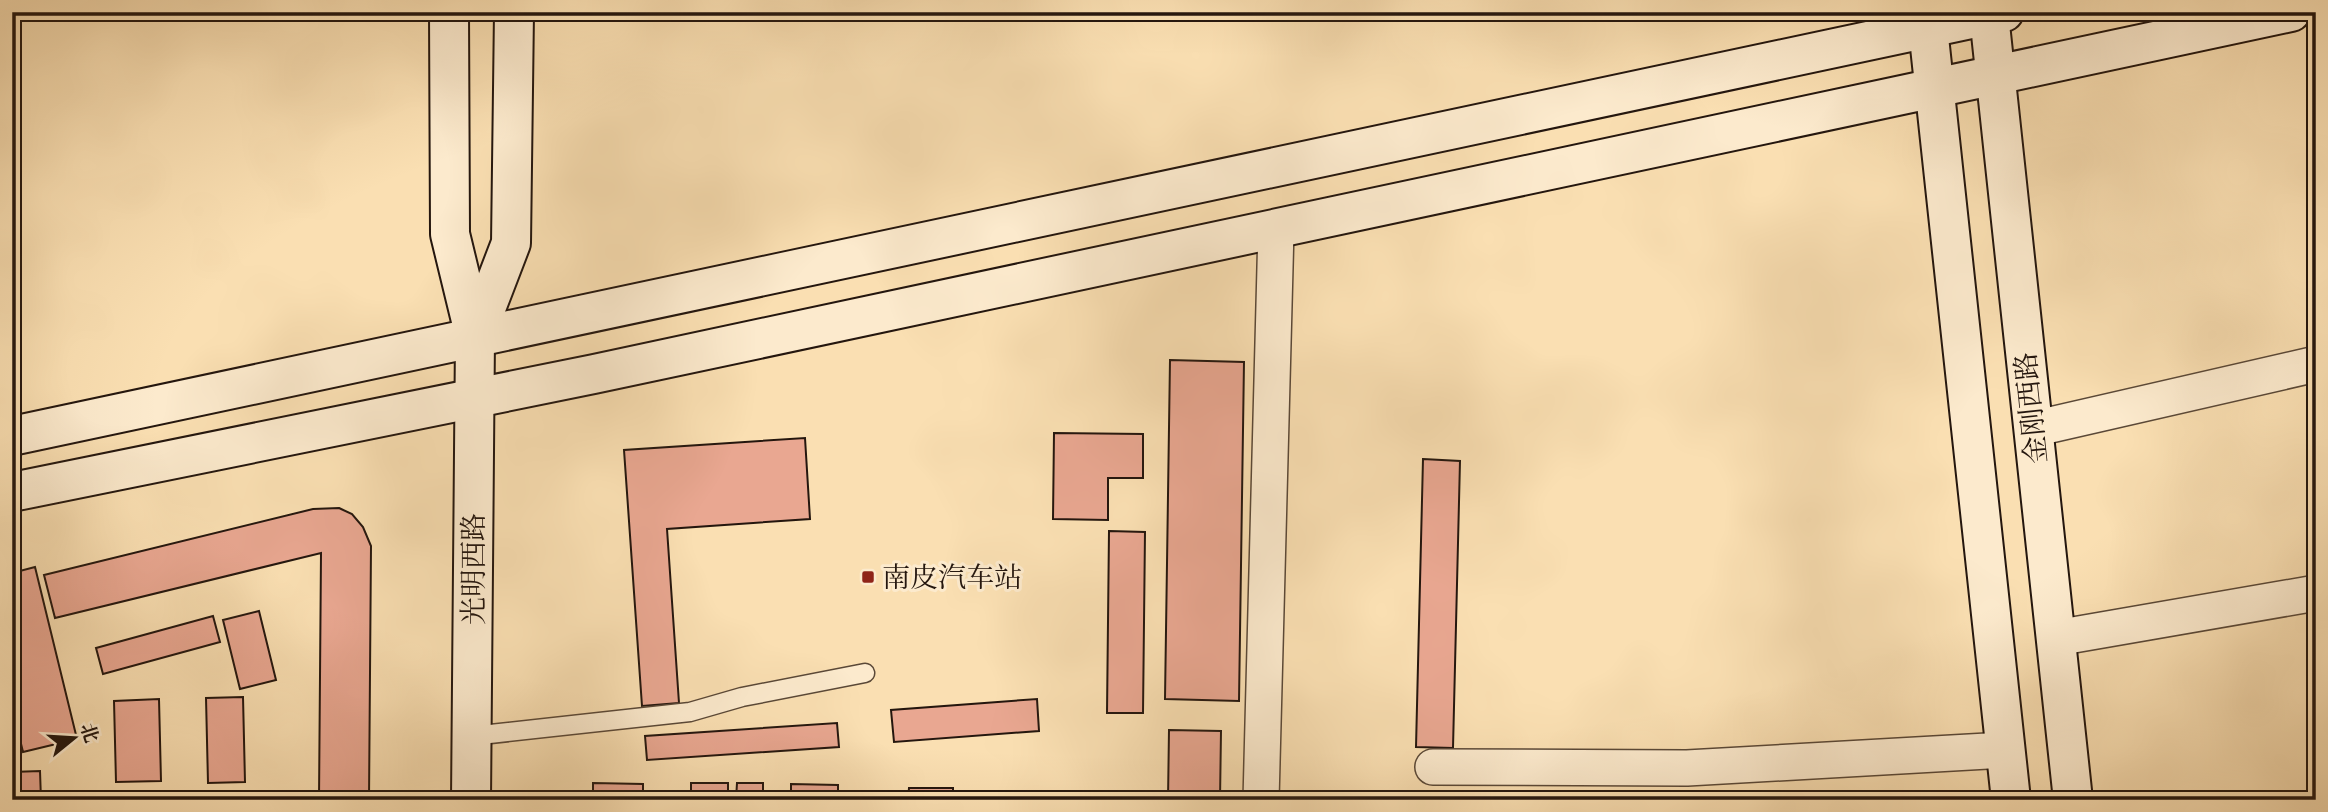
<svg xmlns="http://www.w3.org/2000/svg" width="2328" height="812" font-family="'IM FELL Great Primer','Noto Serif SC',serif">
	<rect width="100%" height="100%" fill="#fadfb2"/>
	<filter id="stains"><feTurbulence type="fractalNoise" baseFrequency=".00286" numOctaves="4"/><feColorMatrix values="0 0 0 0 .2 0 0 0 0 .09 0 0 0 0 .02 0 0 0 .5 -.17"/></filter>
	<radialGradient id="worn" r=".72"><stop offset=".6" stop-color="#630" stop-opacity="0"/><stop offset="1" stop-color="#630" stop-opacity=".3"/></radialGradient>
	<g fill="#e9a791" stroke="#24160e" stroke-width="2">
		<path d="M1170,360L1244,362L1239,701L1165,699Z"/>
		<path d="M1054,433L1143,434V478H1108V520L1053,519Z"/>
		<path d="M805,438L810,519L667,529L679,703L642,706L624,450Z"/>
		<path d="M1423,459L1460,461L1453,748L1416,747Z"/>
		<path d="M339,508L352,514L363,527L371,546L369,800H319L321,553L55,618L44,575L313,509Z"/>
		<path d="M1109,531L1145,532L1143,713H1107Z"/>
		<path d="M35,567L77,739L23,752L12,707V573Z"/>
		<path d="M259,611L276,680L240,689L223,620Z"/>
		<path d="M213,616L220,642L103,674L96,648Z"/>
		<path d="M243,697L245,782L208,783L206,698Z"/>
		<path d="M159,699L161,781L116,782L114,701Z"/>
		<path d="M1037,699L1039,731L894,742L891,710Z"/>
		<path d="M837,723L839,747L647,760L645,736Z"/>
		<path d="M1169,730L1221,731L1220,800H1168Z"/>
		<path d="M40,771L41,800H12V772Z"/>
		<path d="M593,783L643,784V800H593Z"/>
		<rect x="691" y="783" width="37" height="17"/>
		<path d="M737,783H763V800H736Z"/>
		<path d="M791,784L838,785V800H791Z"/>
		<path d="M909,788H953V800H908Z"/>
		<path d="M1415,791L1452,792V800H1415Z"/>
		<path d="M1001,792L1036,793V800H1001Z"/>
		<path d="M1085,796L1131,797V800H1085Z"/>
	</g>
	<g fill="none" stroke-linecap="round" stroke-linejoin="round">
		<defs>
			<path id="lane" d="M472,736L690,712L742,697L865,673"/>
			<g id="street">
				<path d="M2033,429L2316,364"/>
				<path d="M2056,638L2316,593"/>
				<path d="M1433,767L1687,768L2005,750"/>
				<path d="M1261,800L1276,229"/>
			</g>
			<g id="secondary">
				<path d="M449,12L450,234L475,337L471,800"/>
				<path d="M1989,15L2073,800"/>
				<path d="M1928,28L2011,800"/>
				<path d="M475,337L511,243L514,12"/>
				<path d="M12,436L2004,12"/>
				<path d="M12,492L594,374L2291,12"/>
			</g>
		</defs>
		<use href="#lane" stroke="#5a4837" stroke-width="21"/>
		<use href="#street" stroke="#5a4837" stroke-width="38"/>
		<use href="#secondary" stroke="#24160e" stroke-width="42"/>
		<use href="#lane" stroke="#fceacd" stroke-width="18"/>
		<use href="#street" stroke="#fceacd" stroke-width="35"/>
		<use href="#secondary" stroke="#fceacd" stroke-width="38"/>
	</g>
	<rect fill="#8f2418" stroke="#fceacd" stroke-width="2.5" x="861" y="570" width="14" height="14" rx="3.5"/>
	<g text-anchor="middle" dominant-baseline="central" stroke-width="6" stroke-linejoin="round" paint-order="stroke">
		<g font-size="28" fill="#24160e" stroke="#fceacd">
			<text transform="translate(2031 408) rotate(-96)">金刚西路</text>
			<text transform="translate(473 569) rotate(-90)">光明西路</text>
		</g>
		<g font-size="28" fill="#24160e" stroke="#fceacd" text-anchor="start">
			<text x="882" y="577">南皮汽车站</text>
		</g>
	</g>
	<rect width="2328" height="812" fill="none" stroke="#fadfb2" stroke-width="42"/>
	<rect x="14" y="14" width="2300" height="784" fill="none" stroke="#24160e" stroke-width="3.5"/>
	<rect x="21" y="21" width="2286" height="770" fill="none" stroke="#24160e" stroke-width="2"/>
	<g transform="translate(74 738) rotate(72)" stroke="#fceacd" stroke-width="5" paint-order="stroke">
	<path d="M0-5L12 26L0 18L-12 26Z" fill="#24160e"/>
	<text y="-10" font-size="19" font-weight="bold" text-anchor="middle" fill="#24160e">北</text>
	</g>
	<rect width="100%" height="100%" filter="url(#stains)"/>
	<rect width="100%" height="100%" fill="url(#worn)"/>
</svg>
